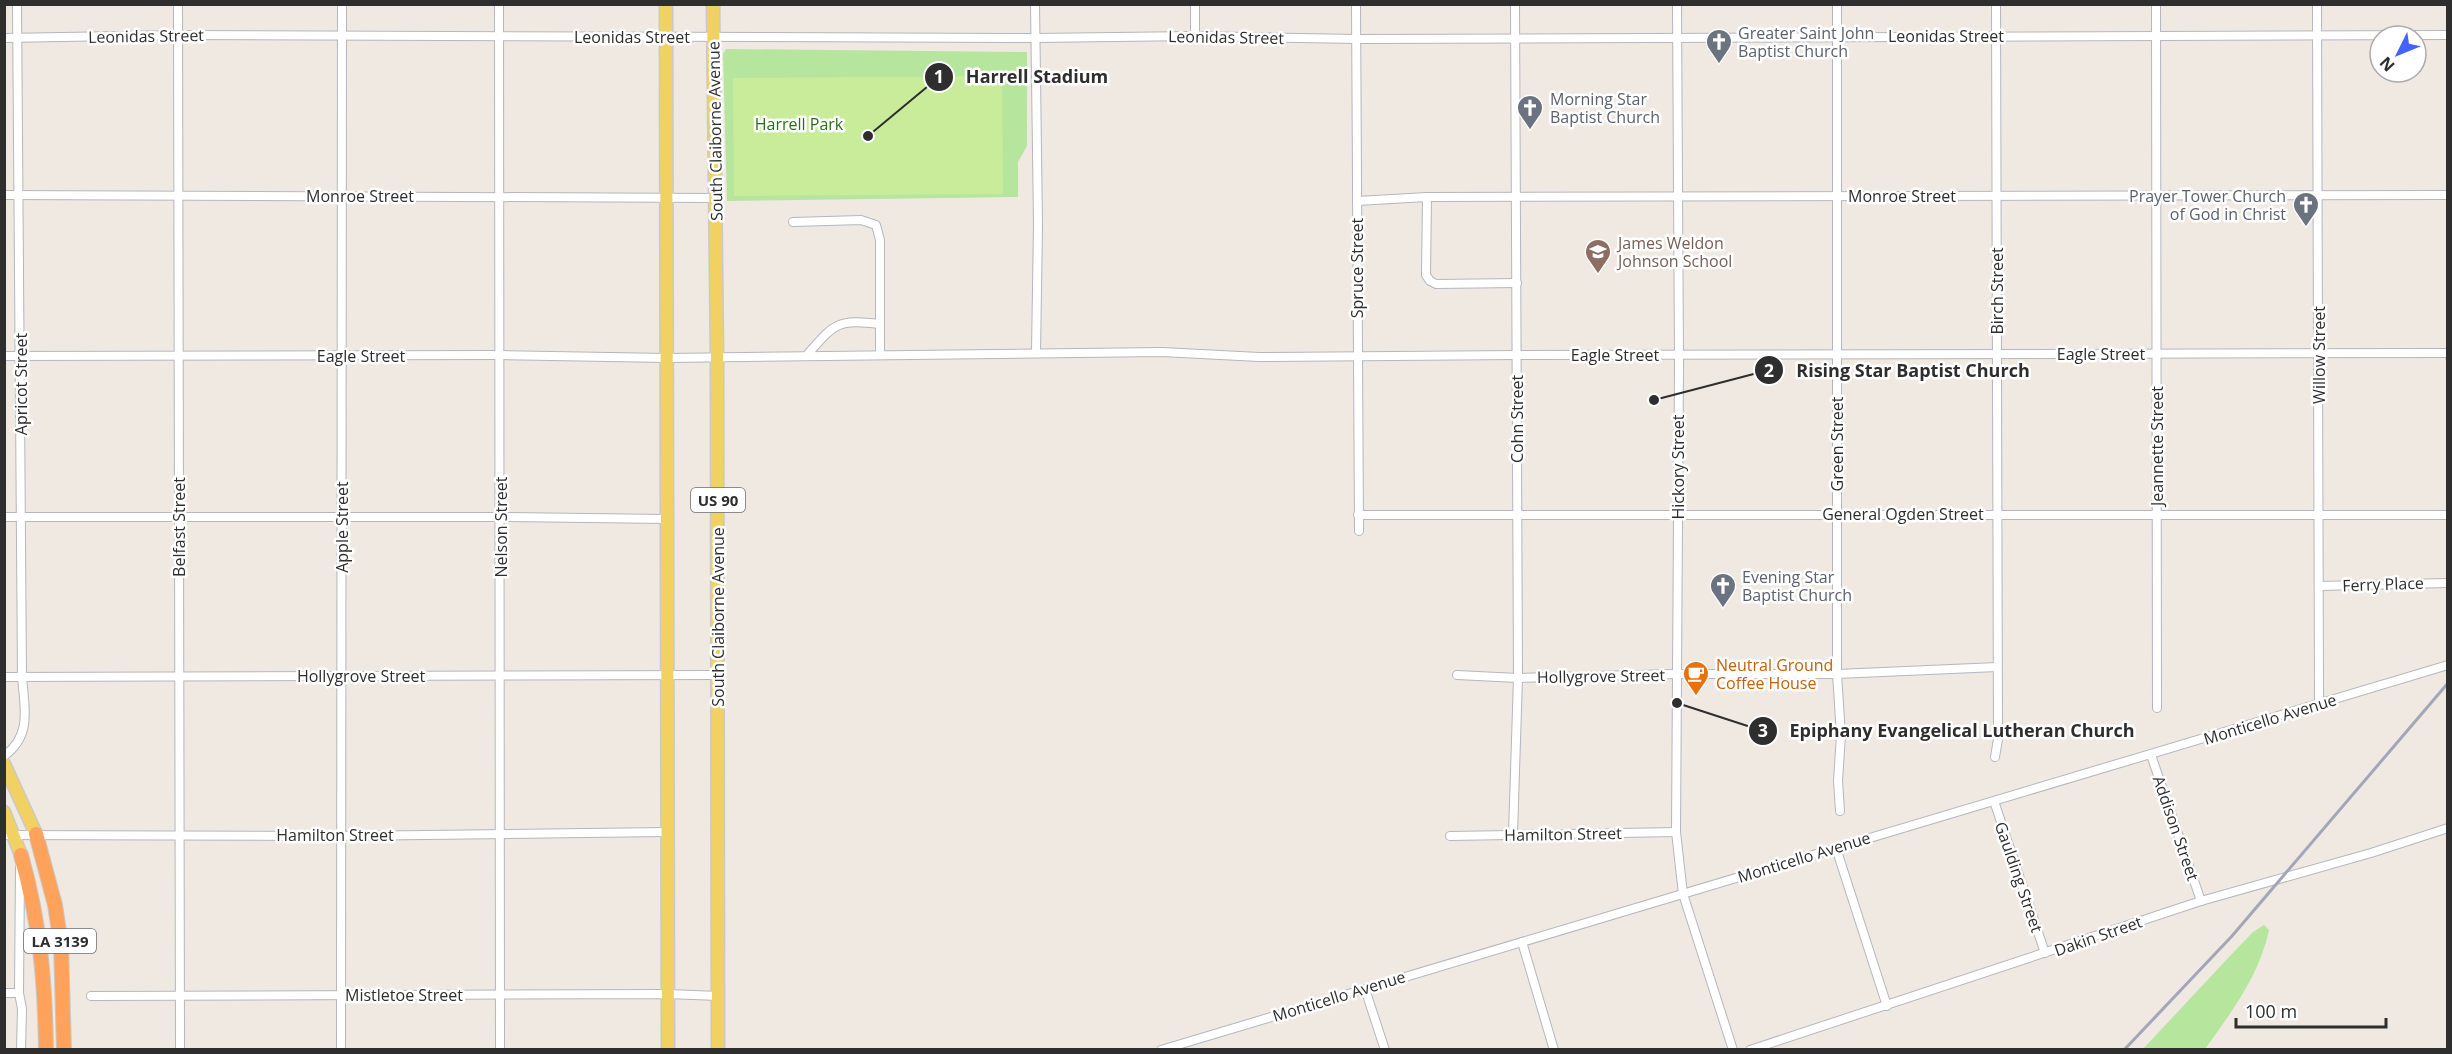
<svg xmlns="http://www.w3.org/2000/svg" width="2452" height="1054" font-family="'Open Sans',sans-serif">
	<rect width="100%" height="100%" fill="#efe9e1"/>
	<g fill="#b6e59e">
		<path d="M726,49L1027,52V146L1018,162V197L727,201L723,54Z"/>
		<path d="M2264,925L2269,930C2260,974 2231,1013 2205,1049H2143L2229,957L2253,932Z"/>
	</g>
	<path fill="#c9ec9a" d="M1002,76L1003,194L734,196L733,78Z"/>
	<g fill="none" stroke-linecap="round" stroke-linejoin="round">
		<defs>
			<g id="street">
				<path d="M178,4L180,1050"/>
				<path d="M499,4L500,1050"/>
				<path d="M1035,4L1038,225L1036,352"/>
				<path d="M1356,4L1359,531"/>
				<path d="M1677,4L1679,364L1676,832L1683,894L1733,1050"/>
				<path d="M1837,4V674L1841,735L1838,781L1840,811"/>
				<path d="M2156,4L2157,708"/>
				<path d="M2317,4L2319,705"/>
				<path d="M1195,36V4"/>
				<path d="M4,38L178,35L1035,38L1195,36L1357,39L2448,35"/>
				<path d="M4,195L716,198"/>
				<path d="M1427,197L1426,275L1430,281L1436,284L1517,283"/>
				<path d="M1357,201L1427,197L2448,195"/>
				<path d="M793,222L861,220L876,225L880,240V354"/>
				<path d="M807,355C835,323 837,319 880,324"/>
				<path d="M4,356L500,355L667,358L1162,352L1259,357L1517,355L2448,353"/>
				<path d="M1358,515H2448"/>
				<path d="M4,517H501L667,519"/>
				<path d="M2319,586L2448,583"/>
				<path d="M1457,675L1518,678L1677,674H1837L1997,667"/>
				<path d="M4,677L718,675"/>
				<path d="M2151,755L2201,901"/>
				<path d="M4,756C33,735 24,707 22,676L17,4"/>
				<path d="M1995,757L1998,739L1996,4"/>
				<path d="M1994,801L2045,953"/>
				<path d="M1513,834L1518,678L1515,4"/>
				<path d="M4,835L342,836L666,832"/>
				<path d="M1450,836L1676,832"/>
				<path d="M1836,848L1887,1006"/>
				<path d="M20,868L19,993L22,1009L21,1050"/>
				<path d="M1522,942L1554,1050"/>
				<path d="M1365,989L1385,1050"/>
				<path d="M4,993H19"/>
				<path d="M91,996L668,994L718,996"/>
				<path d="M341,1050L342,4"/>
				<path d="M1161,1050L2448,665"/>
				<path d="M1750,1050L2201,901L2371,853L2448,828"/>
			</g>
			<g id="primary">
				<path d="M666,4L668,1050"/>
				<path d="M713,4L717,357L718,1050"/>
				<path d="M4,764L36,834"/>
				<path d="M4,812L21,855"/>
			</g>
			<g id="highway">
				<path d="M36,834L55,905L61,944L64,1050"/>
				<path d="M21,855C40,923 45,980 46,1050"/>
			</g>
		</defs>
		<use href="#street" stroke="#b4b7c1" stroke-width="10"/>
		<use href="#primary" stroke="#c9c9c9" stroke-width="15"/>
		<use href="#highway" stroke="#c9c9c9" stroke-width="16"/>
		<use href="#street" stroke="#fff" stroke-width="8"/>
		<use href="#primary" stroke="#f2d163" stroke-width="12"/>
		<use href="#highway" stroke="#ffa35c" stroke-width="14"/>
		<g stroke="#a3a6b8" stroke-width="3">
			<path d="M2447,359H2448"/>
			<path d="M2124,1050L2232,936L2448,683"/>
		</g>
	</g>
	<defs>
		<symbol id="church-pin" viewBox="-11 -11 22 30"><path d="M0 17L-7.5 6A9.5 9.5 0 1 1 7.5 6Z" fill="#6b7280" stroke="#fff"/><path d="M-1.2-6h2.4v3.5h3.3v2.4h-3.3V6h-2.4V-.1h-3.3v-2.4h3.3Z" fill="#fff"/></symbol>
		<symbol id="school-pin" viewBox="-11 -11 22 30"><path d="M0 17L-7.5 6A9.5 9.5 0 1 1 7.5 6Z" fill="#8d6e63" stroke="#fff"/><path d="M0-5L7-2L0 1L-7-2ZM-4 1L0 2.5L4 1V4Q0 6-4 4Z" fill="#fff"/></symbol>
		<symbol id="cafe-pin" viewBox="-11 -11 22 30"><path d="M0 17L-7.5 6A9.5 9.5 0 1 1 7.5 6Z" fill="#e8710a" stroke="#fff"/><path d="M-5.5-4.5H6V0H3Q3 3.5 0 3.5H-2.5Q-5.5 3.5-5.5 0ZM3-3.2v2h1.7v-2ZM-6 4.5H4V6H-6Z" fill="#fff"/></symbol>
	</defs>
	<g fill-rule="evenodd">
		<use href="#church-pin" x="1704" y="27" width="30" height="40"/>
		<use href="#church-pin" x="1515" y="93" width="30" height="40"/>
		<use href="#church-pin" x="2291" y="190" width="30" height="40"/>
		<use href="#school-pin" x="1583" y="237" width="30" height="40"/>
		<use href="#church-pin" x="1708" y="571" width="30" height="40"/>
		<use href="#cafe-pin" x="1681" y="659" width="30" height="40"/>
	</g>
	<g text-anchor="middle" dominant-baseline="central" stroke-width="5" stroke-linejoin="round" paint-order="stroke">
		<g fill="#fff" stroke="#6d6d6d" stroke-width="1.5">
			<rect x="691" y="488" width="54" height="24" rx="4.5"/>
			<rect x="24" y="929" width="72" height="24" rx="4.5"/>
		</g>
		<g font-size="15" font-weight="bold" fill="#2e2e2e">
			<text x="718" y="500">US 90</text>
			<text x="60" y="941">LA 3139</text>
		</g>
		<g font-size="16" fill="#5b616d" stroke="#fff" text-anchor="start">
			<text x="1738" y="33">Greater Saint John<tspan x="1738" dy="18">Baptist Church</tspan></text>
			<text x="1550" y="99">Morning Star<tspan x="1550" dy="18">Baptist Church</tspan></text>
			<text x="2286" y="196" text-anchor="end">Prayer Tower Church<tspan x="2286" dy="18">of God in Christ</tspan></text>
			<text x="1742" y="577">Evening Star<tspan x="1742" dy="18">Baptist Church</tspan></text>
		</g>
		<g font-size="16" fill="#2e2e2e" stroke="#fff">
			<text transform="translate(146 36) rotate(-1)">Leonidas Street</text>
			<text x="1946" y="36">Leonidas Street</text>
			<text x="632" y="37">Leonidas Street</text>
			<text transform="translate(1226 37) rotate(1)">Leonidas Street</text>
			<text transform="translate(715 131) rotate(-91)">South Claiborne Avenue</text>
			<text x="360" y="196">Monroe Street</text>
			<text x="1902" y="196">Monroe Street</text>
			<text transform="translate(1357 268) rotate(-90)">Spruce Street</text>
			<text transform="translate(1997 291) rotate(-90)">Birch Street</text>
			<text x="2101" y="354">Eagle Street</text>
			<text x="1615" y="355">Eagle Street</text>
			<text transform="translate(2319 355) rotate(-90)">Willow Street</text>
			<text x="361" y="356">Eagle Street</text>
			<text transform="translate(21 384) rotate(-90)">Apricot Street</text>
			<text transform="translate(1517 419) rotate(-90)">Cohn Street</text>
			<text transform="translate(1837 444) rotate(-90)">Green Street</text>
			<text transform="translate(2157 446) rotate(-90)">Jeannette Street</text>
			<text transform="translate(1678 467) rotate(-90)">Hickory Street</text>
			<text x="1903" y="514">General Ogden Street</text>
			<text transform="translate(179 527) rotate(-90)">Belfast Street</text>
			<text transform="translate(342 527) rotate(-90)">Apple Street</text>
			<text transform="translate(501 527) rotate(-90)">Nelson Street</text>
			<text transform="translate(2383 584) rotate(-2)">Ferry Place</text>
			<text transform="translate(718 617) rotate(-90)">South Claiborne Avenue</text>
			<text x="361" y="676">Hollygrove Street</text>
			<text transform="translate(1601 676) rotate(-1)">Hollygrove Street</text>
			<text transform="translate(2270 719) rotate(-17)">Monticello Avenue</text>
			<text transform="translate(2176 828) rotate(71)">Addison Street</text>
			<text transform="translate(1563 834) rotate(-1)">Hamilton Street</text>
			<text x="335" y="835">Hamilton Street</text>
			<text transform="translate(1804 857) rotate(-17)">Monticello Avenue</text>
			<text transform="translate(2019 877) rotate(71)">Gaulding Street</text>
			<text transform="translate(2098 936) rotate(-19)">Dakin Street</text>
			<text x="404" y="995">Mistletoe Street</text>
			<text transform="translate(1339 996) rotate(-17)">Monticello Avenue</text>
		</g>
		<g font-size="16" fill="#2c6e1b" stroke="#fff">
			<text x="799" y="124">Harrell Park</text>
		</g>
		<g font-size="16" fill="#785e54" stroke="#fff" text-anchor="start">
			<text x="1618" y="243">James Weldon<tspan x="1618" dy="18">Johnson School</tspan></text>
		</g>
		<g font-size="16" fill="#c56008" stroke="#fff" text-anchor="start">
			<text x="1716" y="665">Neutral Ground<tspan x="1716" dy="18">Coffee House</tspan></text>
		</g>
	</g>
	<path fill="none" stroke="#2e2e2e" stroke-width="2" d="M868 136L939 77M1654 400L1769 370M1677 703L1763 731"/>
	<g fill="#2e2e2e" stroke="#fff" stroke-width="2">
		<circle cx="868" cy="136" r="6"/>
		<circle cx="1654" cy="400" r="6"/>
		<circle cx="1677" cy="703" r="6"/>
		<circle cx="939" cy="77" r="15"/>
		<circle cx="1769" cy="370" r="15"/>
		<circle cx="1763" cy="731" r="15"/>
	</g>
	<g font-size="18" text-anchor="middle" font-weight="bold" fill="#fff">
		<text x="939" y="83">1</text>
		<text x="1769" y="377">2</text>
		<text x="1763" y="737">3</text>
	</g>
	<g font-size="18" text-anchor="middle" font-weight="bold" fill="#2e2e2e" stroke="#fff" stroke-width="5" stroke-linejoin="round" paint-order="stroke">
		<text x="1037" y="83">Harrell Stadium</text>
		<text x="1913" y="377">Rising Star Baptist Church</text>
		<text x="1962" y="737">Epiphany Evangelical Lutheran Church</text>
	</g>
	<rect width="2452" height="1054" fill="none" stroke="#2e2e2e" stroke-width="12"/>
	<g transform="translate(2398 54) rotate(227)"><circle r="28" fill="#ffffff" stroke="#ababab" stroke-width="1.5"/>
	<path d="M0-4.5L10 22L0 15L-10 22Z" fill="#4264fb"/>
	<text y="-9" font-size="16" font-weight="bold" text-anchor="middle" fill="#2e2e2e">N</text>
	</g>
	<path d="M2236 1018v9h150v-9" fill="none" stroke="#2e2e2e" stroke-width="3"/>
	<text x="2245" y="1018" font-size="18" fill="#2e2e2e" stroke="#ffffff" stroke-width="4.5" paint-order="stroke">100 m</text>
</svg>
